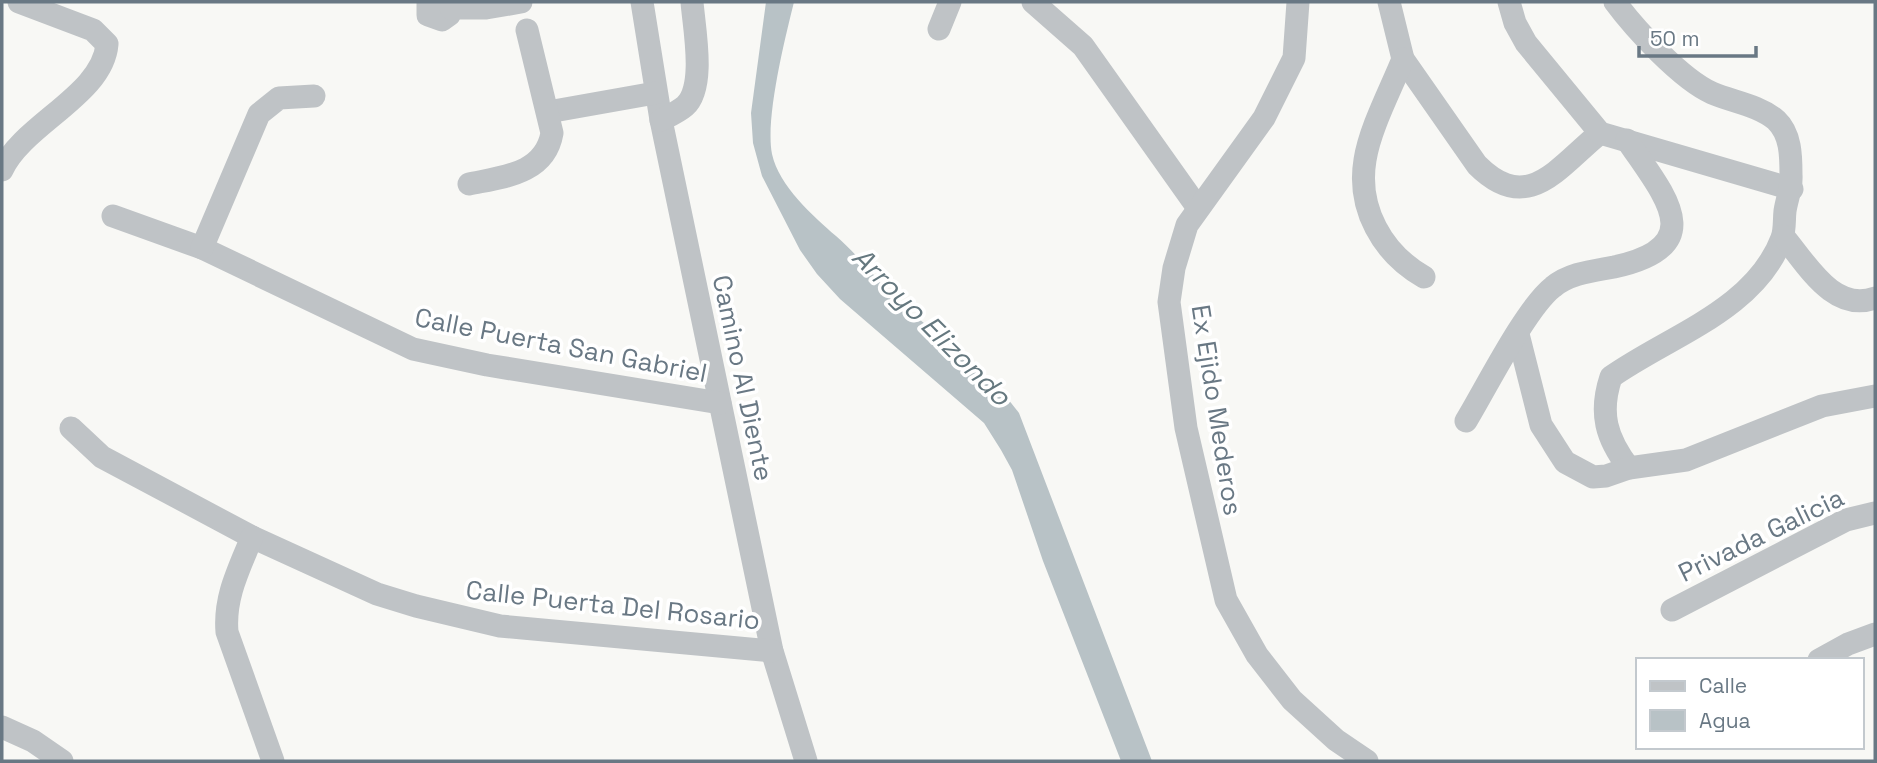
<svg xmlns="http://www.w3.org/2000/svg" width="1877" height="763" font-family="'Space Grotesk',sans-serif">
	<rect width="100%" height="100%" fill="#f8f8f5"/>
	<path fill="#b8c2c6" d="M766,2H794C785,38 765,119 772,154C779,186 813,216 836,236C857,254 875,278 895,297C936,337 985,367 1019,413L1152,761H1121L1043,561L1012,470L1001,450L984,423L840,299L817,274L800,250L762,176L753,143L751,113Z"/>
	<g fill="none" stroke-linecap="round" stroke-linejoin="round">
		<g stroke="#bfc3c6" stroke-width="23">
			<path d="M428,2V15L442,20L449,15L450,2"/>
			<path d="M642,2L661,120L772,651L806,761"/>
			<path d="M1033,2L1083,46L1198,208"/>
			<path d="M1298,2L1294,58L1264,118L1187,225L1174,268L1169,302L1186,428L1226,600L1257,655L1292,700L1336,740L1367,761"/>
			<path d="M1389,2L1403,59L1477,165C1528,216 1558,167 1600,133"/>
			<path d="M1509,2L1515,23L1526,43L1600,133L1792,189"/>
			<path d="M1615,2C1635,29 1681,79 1712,93C1733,102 1758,105 1776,120C1791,134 1791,156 1791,175C1792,188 1787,198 1785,211C1784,220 1785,230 1782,238C1755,310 1669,336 1611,377C1599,413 1606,438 1629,468"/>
			<path d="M451,8H486L521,2"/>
			<path d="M939,29L950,2"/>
			<path d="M1403,59C1391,89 1370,128 1365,160C1357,208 1382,253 1424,277"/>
			<path d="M548,112L655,93"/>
			<path d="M661,120C669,116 678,112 685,106C706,87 694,28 692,2"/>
			<path d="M2,170C23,124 103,95 107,44L93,30L19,2"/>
			<path d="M469,184C503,177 545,174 552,133L527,30"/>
			<path d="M113,216L202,248L413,349L487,365L720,403"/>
			<path d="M1783,236C1807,264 1833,313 1875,298"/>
			<path d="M202,248L259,114L279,98L314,96"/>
			<path d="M1518,334L1541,425L1565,462L1593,477L1606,476L1629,468L1686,460L1822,406L1875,396"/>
			<path d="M1466,421C1486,388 1526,308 1553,287C1570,273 1593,271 1614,267C1712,246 1664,195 1627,140"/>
			<path d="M71,428L102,457L252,537L377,594L416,606L500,626L772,651"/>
			<path d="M252,537C239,569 224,597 227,632L273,761"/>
			<path d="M1672,610L1846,520L1875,513"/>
			<path d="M1819,660L1848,644L1875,634"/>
			<path d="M2,727L33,741L62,761"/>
		</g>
	</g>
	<g text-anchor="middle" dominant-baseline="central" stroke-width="7" stroke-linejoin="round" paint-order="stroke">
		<g font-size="26" fill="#697884" stroke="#fff">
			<text transform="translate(561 345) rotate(11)">Calle Puerta San Gabriel</text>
			<text transform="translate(743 378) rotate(78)">Camino Al Diente</text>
			<text transform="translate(1217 410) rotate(81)">Ex Ejido Mederos</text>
			<text transform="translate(1761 535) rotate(-26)">Privada Galicia</text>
			<text transform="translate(613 605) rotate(6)">Calle Puerta Del Rosario</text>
		</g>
		<g font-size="28" font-style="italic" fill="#65787f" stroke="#fff">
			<text transform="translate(932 326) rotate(45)">Arroyo Elizondo</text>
		</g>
	</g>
	<rect width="1877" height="763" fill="none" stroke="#697884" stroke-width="7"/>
	<rect x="1636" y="658" width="228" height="91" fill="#ffffff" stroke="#c3c9ce" stroke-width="2"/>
	<rect x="1650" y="681" width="35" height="10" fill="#bfc3c6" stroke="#c3c9ce" stroke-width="2"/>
	<text x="1699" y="693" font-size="21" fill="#697884">Calle</text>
	<rect x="1650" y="710" width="35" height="21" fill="#b8c2c6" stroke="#c3c9ce" stroke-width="2"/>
	<text x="1699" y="728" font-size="21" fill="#697884">Agua</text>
	<path d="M1639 46v10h117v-10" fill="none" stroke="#697884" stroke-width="3.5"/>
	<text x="1650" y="46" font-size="21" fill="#697884" stroke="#ffffff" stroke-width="5" paint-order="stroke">50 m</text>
</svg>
